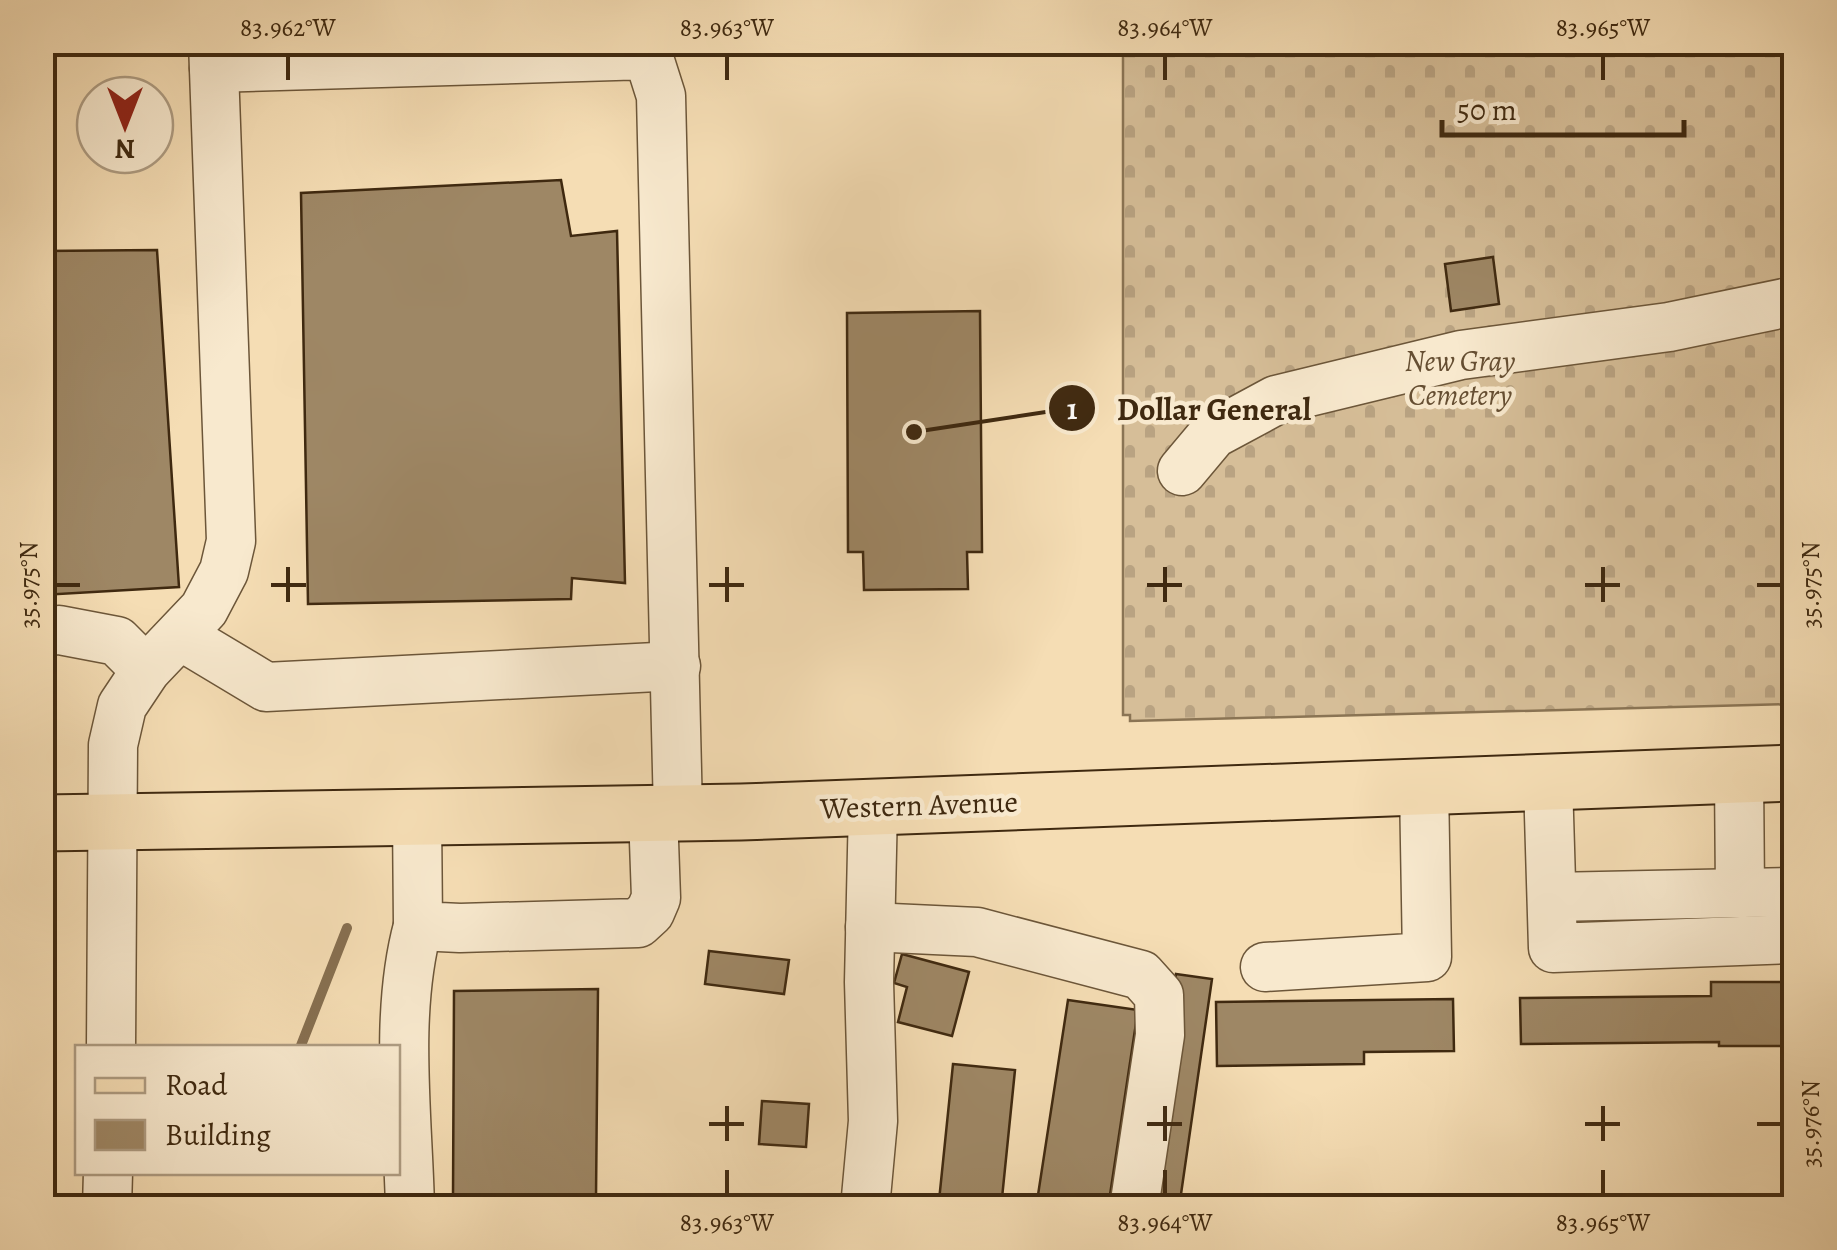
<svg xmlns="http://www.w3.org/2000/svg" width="1837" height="1250" font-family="Alegreya,serif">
	<defs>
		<pattern id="cemetery-stones" width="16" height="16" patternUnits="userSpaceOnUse" patternTransform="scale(2.5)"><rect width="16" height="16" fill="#d6be98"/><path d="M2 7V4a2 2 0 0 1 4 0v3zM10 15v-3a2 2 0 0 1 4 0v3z" fill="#b9a382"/></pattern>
	</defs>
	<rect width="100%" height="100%" fill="#f5ddb4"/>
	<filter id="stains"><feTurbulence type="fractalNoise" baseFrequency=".002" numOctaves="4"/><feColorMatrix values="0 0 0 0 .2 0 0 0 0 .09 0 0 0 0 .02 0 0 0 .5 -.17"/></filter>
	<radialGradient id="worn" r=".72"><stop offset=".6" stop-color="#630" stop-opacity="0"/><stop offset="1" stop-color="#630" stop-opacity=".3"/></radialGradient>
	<path fill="url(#cemetery-stones)" stroke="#8a7454" stroke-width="2.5" d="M1123,43H1794V704L1130,721V715H1123Z"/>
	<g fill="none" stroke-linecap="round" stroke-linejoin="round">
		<g stroke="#877051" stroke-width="10">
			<path d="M300,1048L347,928"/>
			<path d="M42,1153H44"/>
		</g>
	</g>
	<g fill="#9e8765" stroke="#3f2910" stroke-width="2.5">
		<path d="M561,180L571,236L617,231L625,583L572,578L571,599L308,604L301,193Z"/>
		<path d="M157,250L179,587L42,595V251Z"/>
		<path d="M1493,257L1499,304L1451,311L1445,264Z"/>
		<path d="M980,311L982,552H967L968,589L864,590L863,552H848L847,313Z"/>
		<path d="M709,951L789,960L784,994L705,984Z"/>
		<path d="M902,954L969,972L952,1036L898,1022L907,987L894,983Z"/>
		<path d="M1176,974L1212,979L1179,1208H1141Z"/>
		<path d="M1711,982H1794V1046H1719V1042L1521,1044L1520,998L1711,996Z"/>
		<path d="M598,989L596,1197H453L454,991Z"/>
		<path d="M1453,999L1454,1051L1364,1052V1064L1217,1066L1216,1002Z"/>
		<path d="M1068,1000L1138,1010L1108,1208H1036Z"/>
		<path d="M953,1064L1015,1070L1001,1208H896L897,1197L939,1201Z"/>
		<path d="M762,1101L809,1104L806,1147L759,1144Z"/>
	</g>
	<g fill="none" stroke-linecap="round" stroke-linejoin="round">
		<defs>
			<g id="minor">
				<path d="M214,68L648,55L661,96L678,813"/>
				<path d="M1182,471L1213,434L1276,400L1461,355L1669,327L1794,301"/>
				<path d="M42,632L59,630L117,641L146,670"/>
				<path d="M181,636L266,687L676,666"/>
				<path d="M1739,775L1740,893"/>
				<path d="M1548,782L1553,948L1794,939"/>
				<path d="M417,815L418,926L460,928L638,923L650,912L656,898L653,813"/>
				<path d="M1552,897L1794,892"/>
				<path d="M870,927L977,932L1141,975L1159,995L1160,1035L1134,1208"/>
				<path d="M1265,967L1427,957L1424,786"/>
				<path d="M111,1048L113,745L122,706L146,670L204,609L224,571L231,541L213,42"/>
				<path d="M107,1208L108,1172"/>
				<path d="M410,1208C408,1117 394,1014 418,926"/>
				<path d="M865,1208L873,1121L869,982L873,807"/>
			</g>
			<path id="major" d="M42,823L741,812L1794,773"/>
		</defs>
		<use href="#minor" stroke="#6c5639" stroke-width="51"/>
		<use href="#major" stroke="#3f2910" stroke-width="59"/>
		<use href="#minor" stroke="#f8e9ce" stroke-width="48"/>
		<use href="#major" stroke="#f5ddb4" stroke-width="55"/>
	</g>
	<path fill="none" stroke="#3f2910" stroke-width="4" d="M288,55V80M727,55V80M1165,55V80M1603,55V80M288,567V602M727,567V602M1165,567V602M1603,567V602M55,585H80M271,585H306M709,585H744M1147,585H1182M1585,585H1620M1757,585H1782M727,1106V1141M1165,1106V1141M1603,1106V1141M709,1124H744M1147,1124H1182M1585,1124H1620M1757,1124H1782M727,1170V1195M1165,1170V1195M1603,1170V1195"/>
	<g text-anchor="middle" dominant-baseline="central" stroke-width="9" stroke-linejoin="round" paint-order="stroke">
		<g font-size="30" font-style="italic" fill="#654e32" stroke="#f8e9ce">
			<text x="1460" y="361">New Gray<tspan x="1460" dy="34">Cemetery</tspan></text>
		</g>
		<g font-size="30" fill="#3f2910" stroke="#f8e9ce">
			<text transform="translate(919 805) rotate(-2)">Western Avenue</text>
		</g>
	</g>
	<path fill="none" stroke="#3f2910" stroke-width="4" d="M914 432L1072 408"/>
	<g fill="#3f2910" stroke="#f8e9ce" stroke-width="4">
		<circle cx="914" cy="432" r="10"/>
		<circle cx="1072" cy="408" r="25"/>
	</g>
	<g font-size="30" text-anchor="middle" font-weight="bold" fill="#fff">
		<text x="1072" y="419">1</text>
	</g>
	<g font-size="32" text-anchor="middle" font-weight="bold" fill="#3f2910" stroke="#f8e9ce" stroke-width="9" stroke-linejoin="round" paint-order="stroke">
		<text x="1214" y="420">Dollar General</text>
	</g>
	<rect width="1837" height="1250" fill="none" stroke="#f5ddb4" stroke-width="110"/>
	<rect x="75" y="1045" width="325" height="130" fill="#f8e9ce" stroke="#ae9c82" stroke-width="2.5"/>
	<rect x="95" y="1078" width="50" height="15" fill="#f5ddb4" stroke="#ae9c82" stroke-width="2.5"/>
	<text x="165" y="1095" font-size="30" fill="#3f2910">Road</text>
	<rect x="95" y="1120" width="50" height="30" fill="#9e8765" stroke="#ae9c82" stroke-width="2.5"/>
	<text x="165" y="1145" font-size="30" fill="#3f2910">Building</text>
	<g transform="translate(125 125) rotate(180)"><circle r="48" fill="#f8e9ce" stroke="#ae9c82" stroke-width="2.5"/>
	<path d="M0-8L18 38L0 25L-18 38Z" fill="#8f2418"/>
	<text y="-15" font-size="28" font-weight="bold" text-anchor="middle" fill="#3f2910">N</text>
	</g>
	<path d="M1442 120v15h242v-15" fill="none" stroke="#3f2910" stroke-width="5"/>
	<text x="1457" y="120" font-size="30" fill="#3f2910" stroke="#f8e9ce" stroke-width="8" paint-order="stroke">50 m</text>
	<rect x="55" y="55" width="1727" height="1140" fill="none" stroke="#3f2910" stroke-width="4"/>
	<g font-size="25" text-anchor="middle" fill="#3f2910">
		<text x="288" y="36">83.962°W</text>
		<text x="727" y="36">83.963°W</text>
		<text x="1165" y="36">83.964°W</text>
		<text x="1603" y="36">83.965°W</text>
		<text transform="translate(1810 585) rotate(-90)" y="9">35.975°N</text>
		<text transform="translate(28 585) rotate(-90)" y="9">35.975°N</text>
		<text transform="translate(1810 1124) rotate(-90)" y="9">35.976°N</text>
		<text x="727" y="1231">83.963°W</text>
		<text x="1165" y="1231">83.964°W</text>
		<text x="1603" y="1231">83.965°W</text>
	</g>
	<rect width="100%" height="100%" filter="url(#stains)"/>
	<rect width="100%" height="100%" fill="url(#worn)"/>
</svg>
